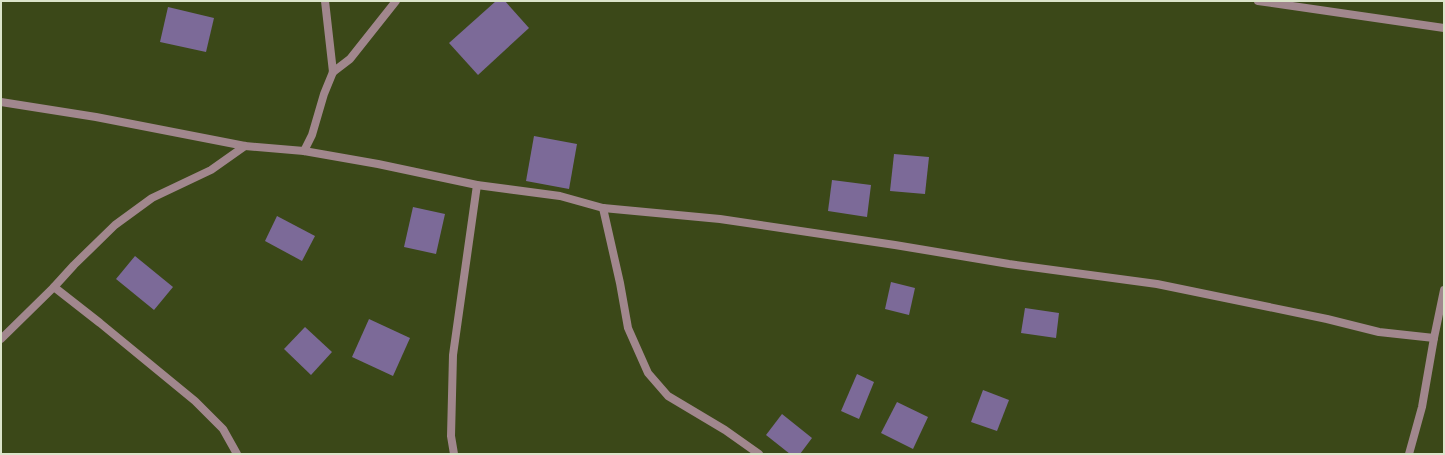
<svg xmlns="http://www.w3.org/2000/svg" width="1445" height="455" font-family="'Space Grotesk',sans-serif">
	<rect width="100%" height="100%" fill="#3b4818"/>
	<g fill="#7c6a98">
		<path d="M496,1H505L529,28L478,75L449,43Z"/>
		<path d="M168,7L214,18L206,52L160,42Z"/>
		<path d="M534,136L577,144L569,189L526,181Z"/>
		<path d="M894,154L929,157L925,194L890,191Z"/>
		<path d="M832,180L871,185L867,217L828,211Z"/>
		<path d="M413,207L445,214L436,254L404,247Z"/>
		<path d="M277,216L315,236L302,261L265,241Z"/>
		<path d="M135,256L173,287L154,310L116,279Z"/>
		<path d="M891,282L915,288L909,315L885,309Z"/>
		<path d="M1025,308L1059,313L1056,338L1021,333Z"/>
		<path d="M369,319L410,338L393,376L352,357Z"/>
		<path d="M305,327L332,352L311,375L284,349Z"/>
		<path d="M857,374L874,382L859,419L841,411Z"/>
		<path d="M983,390L1009,400L997,431L971,422Z"/>
		<path d="M897,402L928,417L913,449L881,433Z"/>
		<path d="M782,414L812,438L800,454H790L766,435Z"/>
	</g>
	<g fill="none" stroke-linecap="round" stroke-linejoin="round">
		<g stroke="#a1878d" stroke-width="8">
			<path d="M1258,1L1444,28"/>
			<path d="M333,72L350,59L396,1"/>
			<path d="M1,102L96,117L245,146L304,151L378,164L477,185L560,196L603,208L720,219L895,245L1009,264L1157,284L1327,319L1379,332L1434,338"/>
			<path d="M304,151L312,135L324,94L333,72L325,1"/>
			<path d="M603,208L620,283L628,328L648,373L668,396L725,430L759,454"/>
			<path d="M54,287L100,323L195,401L223,429L237,454"/>
			<path d="M1,339L54,287L74,265L115,225L152,198L211,170L245,146"/>
			<path d="M454,454L451,436L453,355L477,185"/>
		</g>
		<path stroke="#a1878d" stroke-width="8" d="M1409,454L1422,407L1434,338L1444,290"/>
	</g>
	<rect width="1445" height="455" fill="none" stroke="#dbe4ca" stroke-width="4"/>
</svg>
